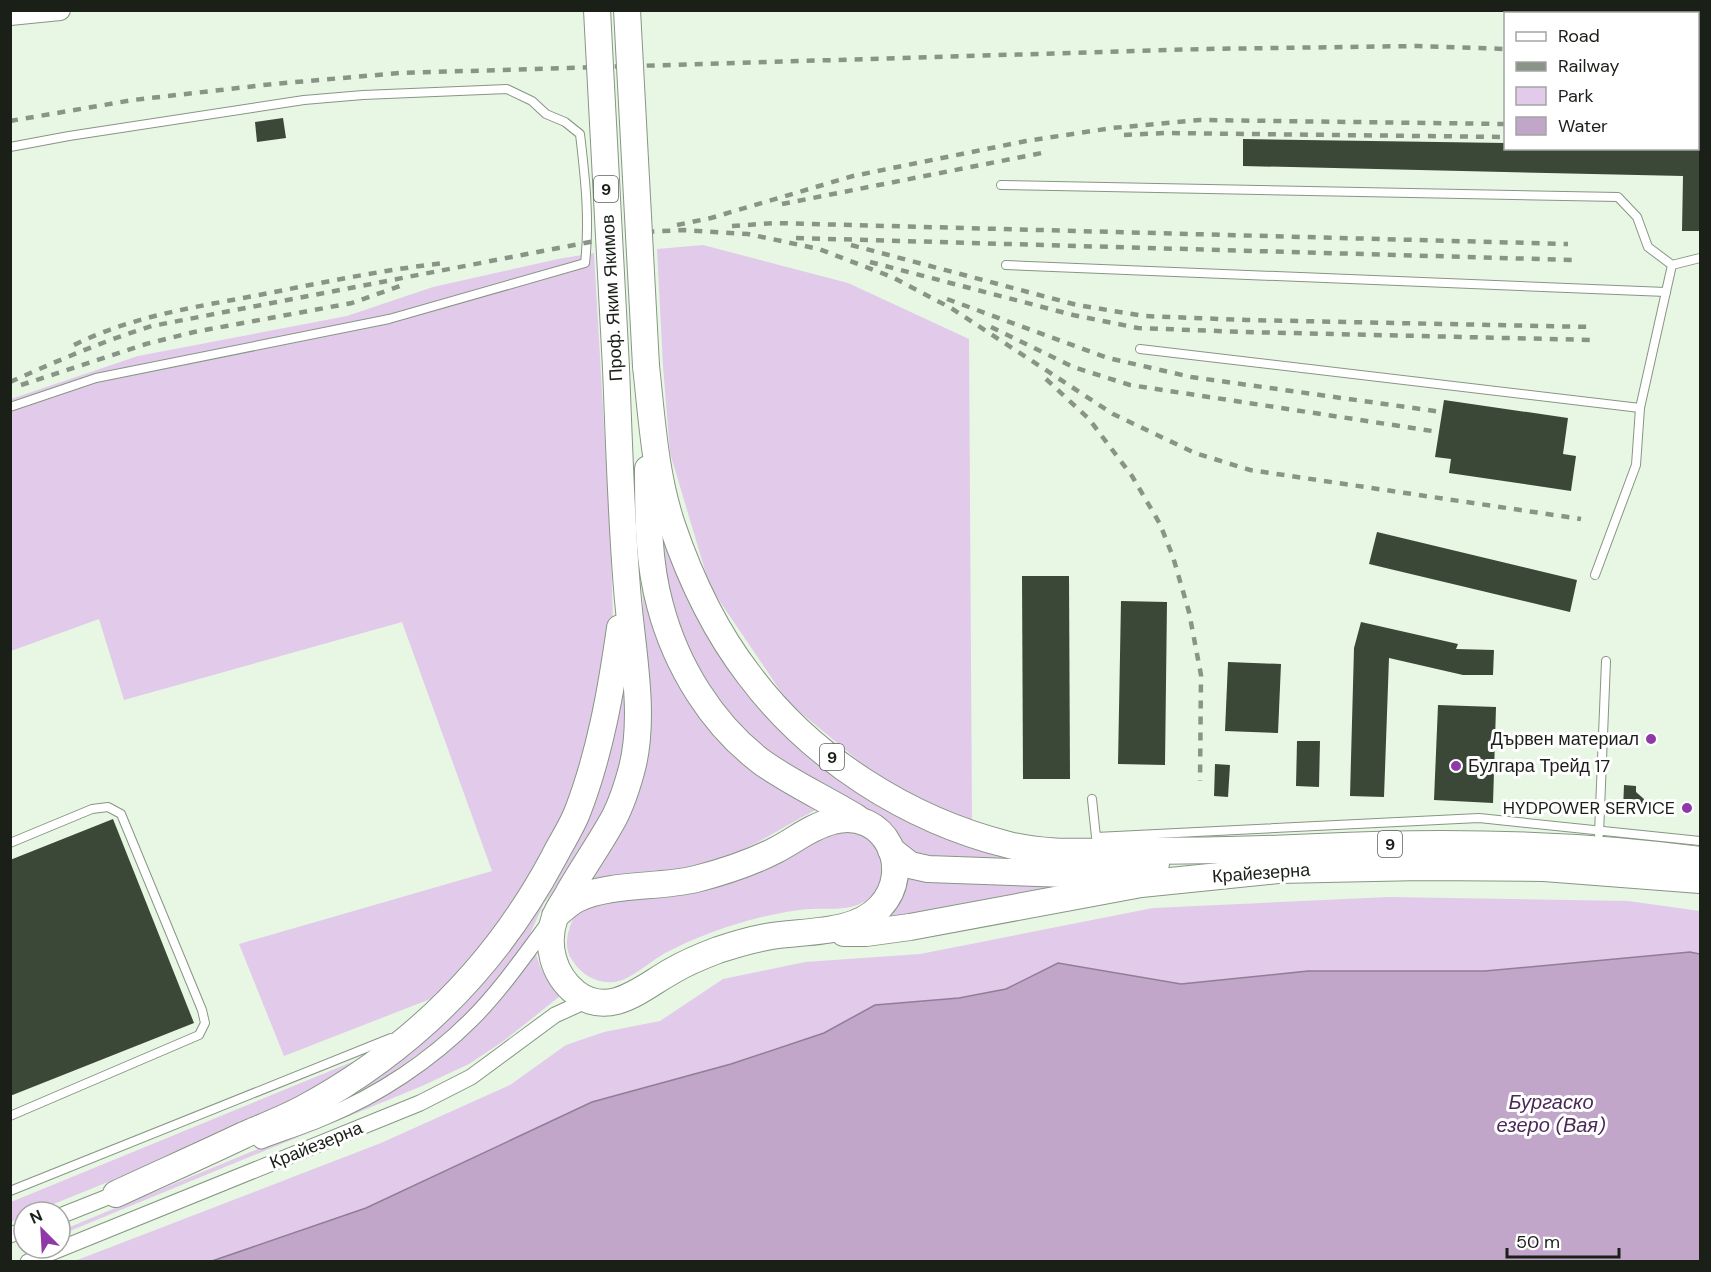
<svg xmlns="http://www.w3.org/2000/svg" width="1711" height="1272" font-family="'DM Sans',sans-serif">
	<rect width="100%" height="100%" fill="#e7f7e4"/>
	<g fill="#e2caea">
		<path d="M703,245L848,283L969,339L972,824L878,777L788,702L710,587L670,453L663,366L657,249Z"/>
		<path d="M594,253L611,546L613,625L596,722L562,820L506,918L438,996L284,1056L239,944L492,871L402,622L124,700L99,619L11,651V399L138,356L347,316L433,287L558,259Z"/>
		<path d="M640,526L690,699L824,806C787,823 755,848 716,861C673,876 627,871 583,882L607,845L644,633Z"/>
		<path d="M665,532L685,576L847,778L1059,863L918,860L733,729L674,628L660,535Z"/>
		<path d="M625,682L631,719L618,787L571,869L544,903L529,936L515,957L493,985L463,1017L432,1044L380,1081L330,1106L539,894L620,685Z"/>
		<path d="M833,828L868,835C881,855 896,875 873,895C853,915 825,906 800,910C783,912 766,916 750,920C721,928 692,939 665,953C651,961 629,981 614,982C596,984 581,974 572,960C561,944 570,924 578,909Z"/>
		<path d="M905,870L1102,878L1009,895L895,919H878Z"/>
		<path d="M1388,897L1628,901L1700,911V954L1690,952L1485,971H1308L1181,984L1058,963L1006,989L959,998L875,1005L824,1033L731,1064L366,1208L212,1261L72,1262L381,1143L510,1085L566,1045L604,1032L660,1021L723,979L805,962L920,954L1153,908Z"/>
		<path d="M535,951C540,969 547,982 560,996L505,1040L469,1064L422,1086L60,1235V1231L369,1103L391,1090Z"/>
		<path d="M352,1062L357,1063L296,1101L226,1134L34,1212H24V1216L11,1222V1202Z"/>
	</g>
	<path fill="#c1a6ca" stroke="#8f7e95" stroke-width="1.5" d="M1690,952L1700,954V1261H212L366,1208L592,1102L731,1064L824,1033L875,1005L959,998L1006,989L1058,963L1181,984L1308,971H1485Z"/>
	<g fill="#3b4838">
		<path d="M283,118L286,138L257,142L255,122Z"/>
		<path d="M1243,139L1506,143V148H1701V231H1682L1683,176L1243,166Z"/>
		<path d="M1444,400L1568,418L1563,454L1576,456L1571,491L1449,473L1451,459L1435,457Z"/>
		<path d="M1377,532L1577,580L1570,612L1369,564Z"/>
		<path d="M1022,576H1069L1070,779H1023Z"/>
		<path d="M1121,601L1167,602L1165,765L1118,764Z"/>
		<path d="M1361,622L1458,644L1456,649L1494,650L1493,675H1463L1389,658L1384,797L1350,796L1354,648Z"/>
		<path d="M1228,662L1281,664L1278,733L1225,731Z"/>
		<path d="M1438,705L1496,707L1493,803L1434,800Z"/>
		<path d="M1297,741H1320L1319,787L1296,786Z"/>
		<path d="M1215,764L1230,765L1228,797L1214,796Z"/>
		<path d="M1624,785L1636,786V792L1644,799L1643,812L1623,810Z"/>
		<path d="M113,819L194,1023L10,1096V860Z"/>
	</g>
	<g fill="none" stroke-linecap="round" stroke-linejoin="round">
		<defs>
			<g id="service">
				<path d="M10,147L69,136L304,100L363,95L507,89L532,101L546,114L565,122L580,134C585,176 590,220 585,263L389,319L96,378L10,407"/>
				<path d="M1001,185L1618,197L1637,217L1648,247L1672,265"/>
				<path d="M1006,265L1666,292"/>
				<path d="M1140,349L1640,408"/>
				<path d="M1595,575L1636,465L1640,408L1672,265L1700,258"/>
				<path d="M1092,799L1096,837L1479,818L1700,841"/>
				<path d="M1599,834L1606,661"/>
				<path d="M10,843L92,809L108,807L121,814L202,1010L205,1023L199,1035L10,1116"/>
				<path d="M10,1191L391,1038"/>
			</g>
			<g id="minor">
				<path d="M261,1141C282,1133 304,1126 325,1117C379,1095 431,1060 472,1019C501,990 524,956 549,923"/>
				<path d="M60,1216L123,1191"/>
				<path d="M10,1235L24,1230"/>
				<path d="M28,1262L420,1103L471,1077L555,1015L588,1000"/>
			</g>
			<path id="tertiary" d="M10,15L60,10"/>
			<g id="trunk">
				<path d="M646,366C652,420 655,474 672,525C690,578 715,631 749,675C811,758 908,820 1009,845C1048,855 1089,851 1129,851C1192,851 1255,850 1318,847C1445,841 1574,843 1700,860"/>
				<path d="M648,469C648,514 648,562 660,605C676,666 712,725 763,763C793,784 826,799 857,818"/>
				<path d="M891,850L910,865L928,869L1067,874L1156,864"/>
				<path d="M555,916C562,910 569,903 577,899C609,883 659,888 696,879C723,872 751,863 776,850C795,840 812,826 833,821C885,807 915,870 880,907C853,936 801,930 766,937C750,940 733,945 718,950C702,956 687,962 672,971C643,987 610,1019 576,993C553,975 545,944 555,917C558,908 565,900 569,892C582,869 597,848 610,825C620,809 626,790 631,772C647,716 631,646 627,588C621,515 619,441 616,368"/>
				<path d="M844,933H866L910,927L1141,884L1278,870L1422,867L1544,868L1700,880"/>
				<path d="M116,1194C159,1174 202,1155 244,1135C265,1126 286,1118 306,1107C414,1048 496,966 554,857C561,843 571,828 577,813C600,754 611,691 620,628"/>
			</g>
		</defs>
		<use href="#service" stroke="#879684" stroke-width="10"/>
		<use href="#minor" stroke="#879684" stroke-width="17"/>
		<use href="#tertiary" stroke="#879684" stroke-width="22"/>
		<use href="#trunk" stroke="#879684" stroke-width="28"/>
		<g stroke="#95a192" stroke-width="3" stroke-dasharray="4.5 4.5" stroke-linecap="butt">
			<path d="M1670,10L1679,14"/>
			<path d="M1698,20H1700"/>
		</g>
		<use href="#service" stroke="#fff" stroke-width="8"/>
		<use href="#minor" stroke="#fff" stroke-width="15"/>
		<use href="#tertiary" stroke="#fff" stroke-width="20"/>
		<use href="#trunk" stroke="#fff" stroke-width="26"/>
		<g stroke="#899487" stroke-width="4.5" stroke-dasharray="8 8" stroke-linecap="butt">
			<path d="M1698,47H1700"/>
			<path d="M1698,57H1700"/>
			<path d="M10,121L133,100L273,84L400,73L1203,49L1417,46L1506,49"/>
			<path d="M1124,135L1165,133L1506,137"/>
			<path d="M782,204L1047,152"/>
			<path d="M677,225L711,218L853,176L1026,141L1112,128L1200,120L1506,124"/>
			<path d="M732,226L775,223L1568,244"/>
			<path d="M796,238L1573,260"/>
			<path d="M851,245L1077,305L1144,316L1247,320L1593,327"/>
			<path d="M870,262L1073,315L1138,328L1245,332L1594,340"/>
			<path d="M947,299L1108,358L1191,377L1442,412"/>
			<path d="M991,327L1073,367L1130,385L1439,432"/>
			<path d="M74,345C132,316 196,307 259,295C320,283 382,270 444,263"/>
			<path d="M1046,379L1089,419L1132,476L1160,524L1173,557L1189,612L1201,675L1200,781"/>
			<path d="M10,382C57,361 103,341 152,326L642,232L684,230L748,234L819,249L892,277L951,308L1113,414L1195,453L1250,470L1581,519"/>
			<path d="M21,385L146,344L194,332L352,303L400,286"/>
		</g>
		<defs>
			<g id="trunk-bridge">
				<path d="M597,10L616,368"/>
				<path d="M627,10L646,366"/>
			</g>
		</defs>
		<use href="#trunk-bridge" stroke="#879684" stroke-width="28" stroke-linecap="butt"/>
		<use href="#trunk-bridge" stroke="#fff" stroke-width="26"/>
	</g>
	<g fill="#8e39a7" stroke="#fff" stroke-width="2">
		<circle cx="1651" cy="739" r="6"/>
		<circle cx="1456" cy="766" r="6"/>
		<circle cx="1687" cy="808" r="6"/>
	</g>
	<g text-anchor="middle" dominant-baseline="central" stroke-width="6" stroke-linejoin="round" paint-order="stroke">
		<g fill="#fff" stroke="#5f625d" stroke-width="1.5">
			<rect x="594" y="176" width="24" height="26" rx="4.5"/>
			<rect x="820" y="744" width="24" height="26" rx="4.5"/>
			<rect x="1378" y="831" width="24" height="26" rx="4.5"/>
		</g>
		<g font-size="16" font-weight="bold" fill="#1a1f18">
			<text x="606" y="189">9</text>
			<text x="832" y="757">9</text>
			<text x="1390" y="844">9</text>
		</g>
		<g font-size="18" fill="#1a1f18" stroke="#fff">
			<text transform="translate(612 298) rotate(-93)">Проф. Яким Якимов</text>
			<text transform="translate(1261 873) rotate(-4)">Крайезерна</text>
			<text transform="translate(316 1145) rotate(-22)">Крайезерна</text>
		</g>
		<g font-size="18" fill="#1a1f18" stroke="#fff" text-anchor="end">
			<text x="1639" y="739">Дървен материал</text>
			<text x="1468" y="766" text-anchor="start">Булгара Трейд 17</text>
			<text x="1675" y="808">HYDPOWER SERVICE</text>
		</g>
		<g font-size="20" font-style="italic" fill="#4b2856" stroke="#fff">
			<text x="1551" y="1102">Бургаско<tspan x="1551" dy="23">езеро (Вая)</tspan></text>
		</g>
	</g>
	<rect width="1711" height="1272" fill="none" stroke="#1a1f18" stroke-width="24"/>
	<rect x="1504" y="12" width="195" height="138" fill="#ffffff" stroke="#a3a5a3" stroke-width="1.5"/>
	<rect x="1516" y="32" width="30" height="9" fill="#ffffff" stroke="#a3a5a3" stroke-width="1.5"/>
	<text x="1558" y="42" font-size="18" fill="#1a1f18">Road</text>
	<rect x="1516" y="62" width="30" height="9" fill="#899487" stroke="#a3a5a3" stroke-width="1.5"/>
	<text x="1558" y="72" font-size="18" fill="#1a1f18">Railway</text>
	<rect x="1516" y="87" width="30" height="18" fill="#e2caea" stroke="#a3a5a3" stroke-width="1.5"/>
	<text x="1558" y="102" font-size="18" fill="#1a1f18">Park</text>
	<rect x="1516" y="117" width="30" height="18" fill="#c1a6ca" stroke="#a3a5a3" stroke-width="1.5"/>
	<text x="1558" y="132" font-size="18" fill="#1a1f18">Water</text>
	<g transform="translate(42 1230) rotate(336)"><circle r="28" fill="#ffffff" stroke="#a3a5a3" stroke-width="1.5"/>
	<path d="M0-4.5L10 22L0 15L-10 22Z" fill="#8e39a7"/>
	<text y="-9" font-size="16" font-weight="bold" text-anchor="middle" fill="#1a1f18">N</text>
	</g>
	<path d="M1507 1248v9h112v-9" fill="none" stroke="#1a1f18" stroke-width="3"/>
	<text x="1516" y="1248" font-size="18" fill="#1a1f18" stroke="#ffffff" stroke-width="4.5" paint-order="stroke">50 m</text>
</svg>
